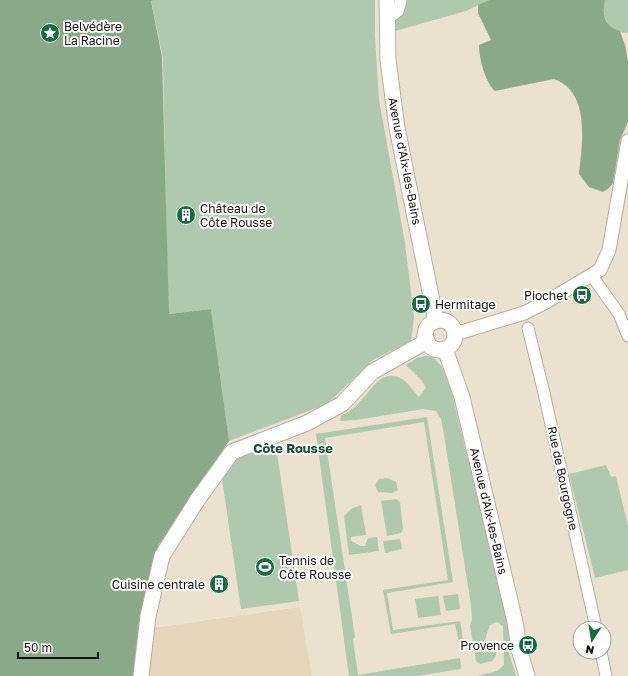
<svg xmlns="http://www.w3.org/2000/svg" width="628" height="676" font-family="'Golos Text',sans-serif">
	<rect width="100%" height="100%" fill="#ece0ce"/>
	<path fill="#e5d6bd" d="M300,607L312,676H148L155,628Z"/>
	<g fill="#afc9ae">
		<path d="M151,0H375V37L379,100L405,243L414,317L411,341L373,360L327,404L229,441L211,309L168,314L163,58Z"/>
		<path d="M397,0H489L466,11L395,31Z"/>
		<path d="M605,0H628V33C608,32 601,18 605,0Z"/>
		<path d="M425,356L433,357L442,367L451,390L508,622L509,653L516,676H477L497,671L504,665L503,626L497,622L490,625L484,642L496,649V656L492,661L480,664L476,661L470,626L472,620L471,605L443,429L441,419L436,411L423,409L356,420L340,421L341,416C351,411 358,404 365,396C375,384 384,369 402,379C408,382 414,392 419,397L426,388L422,381L406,365L417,358Z"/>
		<path d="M427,417L453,582L387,593L393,630L460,621L464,646L460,647L455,624L391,634L383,590L448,580L424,422L325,438L355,637L353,639L358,675L460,658L461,669L417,676H349L316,434Z"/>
		<path d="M276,446L299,601L241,609L221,472L232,459Z"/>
		<path d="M606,465L611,477L616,476L628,526V570L595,578L569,474Z"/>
		<path d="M388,478L396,482L398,490L392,493L378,492L375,485L379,479Z"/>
		<path d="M396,499L400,502L403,529L401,533L387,536L381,501Z"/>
		<path d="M361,505L366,535L351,537V541L361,546H365L368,538L377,537L379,551L349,555L344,516L351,509Z"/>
		<path d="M400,539L402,549L385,553L383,541Z"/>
		<path d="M458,594L460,609L446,611L443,596Z"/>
		<path d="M438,596L441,615L418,618L415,599Z"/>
	</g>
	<g fill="#8aa989">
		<path d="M0,0H153L151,1L162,57L169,314L211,309L229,441L158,546L133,676H0Z"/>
		<path d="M489,0H605C602,14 604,27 620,31L625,45L628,61V122L620,140L613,183L608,189L603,192L589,187L579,174C582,144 591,92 554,79L495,91C485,82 479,58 479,45L491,40L478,13V5Z"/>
	</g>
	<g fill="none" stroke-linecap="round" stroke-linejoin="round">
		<defs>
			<g id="minor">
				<path d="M387,19L398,11L401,0"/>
				<path d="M592,276L619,314L628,336"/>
				<path d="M528,328L544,393L596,628"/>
				<path d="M601,652L606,676"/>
			</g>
			<path id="tertiary" d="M455,334L524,313L546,302L600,270L609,250L628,141"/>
			<g id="secondary">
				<path d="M387,0L388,60L397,128L436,321"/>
				<circle cx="440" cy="335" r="15"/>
				<path d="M445,349L462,397L515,622L519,649L527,676"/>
				<path d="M141,676L148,616L162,556L198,499L232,452L307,423L342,404L372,372L427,341"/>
			</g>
		</defs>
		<use href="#minor" stroke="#b9ae9d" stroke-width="13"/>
		<use href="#tertiary" stroke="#b9ae9d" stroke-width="15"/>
		<use href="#secondary" stroke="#b9ae9d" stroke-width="17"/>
		<use href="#minor" stroke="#fff" stroke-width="11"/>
		<use href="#tertiary" stroke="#fff" stroke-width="13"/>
		<use href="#secondary" stroke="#fff" stroke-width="15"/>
	</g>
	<defs>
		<symbol id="sight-disc" viewBox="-11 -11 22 22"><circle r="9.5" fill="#136d41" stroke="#fff"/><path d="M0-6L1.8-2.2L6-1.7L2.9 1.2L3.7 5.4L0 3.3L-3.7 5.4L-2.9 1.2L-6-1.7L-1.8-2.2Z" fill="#fff"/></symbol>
		<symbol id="building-disc" viewBox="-11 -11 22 22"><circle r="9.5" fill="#136d41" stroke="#fff"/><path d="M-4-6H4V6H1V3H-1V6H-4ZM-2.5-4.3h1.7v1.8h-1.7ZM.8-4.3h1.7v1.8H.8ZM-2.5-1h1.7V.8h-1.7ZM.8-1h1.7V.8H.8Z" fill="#fff"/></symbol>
		<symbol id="bus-disc" viewBox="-11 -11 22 22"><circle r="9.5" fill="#136d41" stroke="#fff"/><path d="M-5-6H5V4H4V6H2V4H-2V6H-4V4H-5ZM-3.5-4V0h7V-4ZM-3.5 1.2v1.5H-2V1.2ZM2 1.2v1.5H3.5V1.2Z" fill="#fff"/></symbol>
		<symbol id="stadium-disc" viewBox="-11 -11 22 22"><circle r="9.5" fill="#136d41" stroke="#fff"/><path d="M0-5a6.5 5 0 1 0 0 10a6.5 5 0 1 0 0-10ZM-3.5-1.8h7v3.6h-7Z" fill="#fff"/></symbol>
	</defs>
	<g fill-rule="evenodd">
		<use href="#sight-disc" x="39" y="22" width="22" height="22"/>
		<use href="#building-disc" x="175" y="204" width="22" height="22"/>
		<use href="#bus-disc" x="571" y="284" width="22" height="22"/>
		<use href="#bus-disc" x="410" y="293" width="22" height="22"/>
		<use href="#stadium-disc" x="254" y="556" width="22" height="22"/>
		<use href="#building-disc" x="208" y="573" width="22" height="22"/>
		<use href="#bus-disc" x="517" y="634" width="22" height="22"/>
	</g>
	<g text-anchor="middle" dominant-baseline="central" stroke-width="4" stroke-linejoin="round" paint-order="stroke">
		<g font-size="12" fill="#14100a" stroke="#fff" text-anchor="start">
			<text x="64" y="26">Belvédère<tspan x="64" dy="14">La Racine</tspan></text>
			<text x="200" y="208">Château de<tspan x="200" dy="14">Côte Rousse</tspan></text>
			<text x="568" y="295" text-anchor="end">Piochet</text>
			<text x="435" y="304">Hermitage</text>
			<text x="279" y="560">Tennis de<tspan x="279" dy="14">Côte Rousse</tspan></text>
			<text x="205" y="584" text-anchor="end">Cuisine centrale</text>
			<text x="514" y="645" text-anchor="end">Provence</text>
		</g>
		<g font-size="12" fill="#14100a" stroke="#fff">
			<text transform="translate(405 161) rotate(79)">Avenue d'Aix-les-Bains</text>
			<text transform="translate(563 478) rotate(78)">Rue de Bourgogne</text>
			<text transform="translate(489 511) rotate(77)">Avenue d'Aix-les-Bains</text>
		</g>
		<g font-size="13" font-weight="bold" fill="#185232" stroke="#fff">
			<text x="293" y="448">Côte Rousse</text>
		</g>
	</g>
	<g transform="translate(592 640) rotate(192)"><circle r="19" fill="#ffffff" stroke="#a19f9d"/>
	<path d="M0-3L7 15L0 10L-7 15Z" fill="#136d41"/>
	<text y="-6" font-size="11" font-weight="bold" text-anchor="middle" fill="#14100a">N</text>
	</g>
	<path d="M18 652v6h80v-6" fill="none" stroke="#14100a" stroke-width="2"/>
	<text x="24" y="652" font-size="12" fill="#14100a" stroke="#ffffff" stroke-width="3" paint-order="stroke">50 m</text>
</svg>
